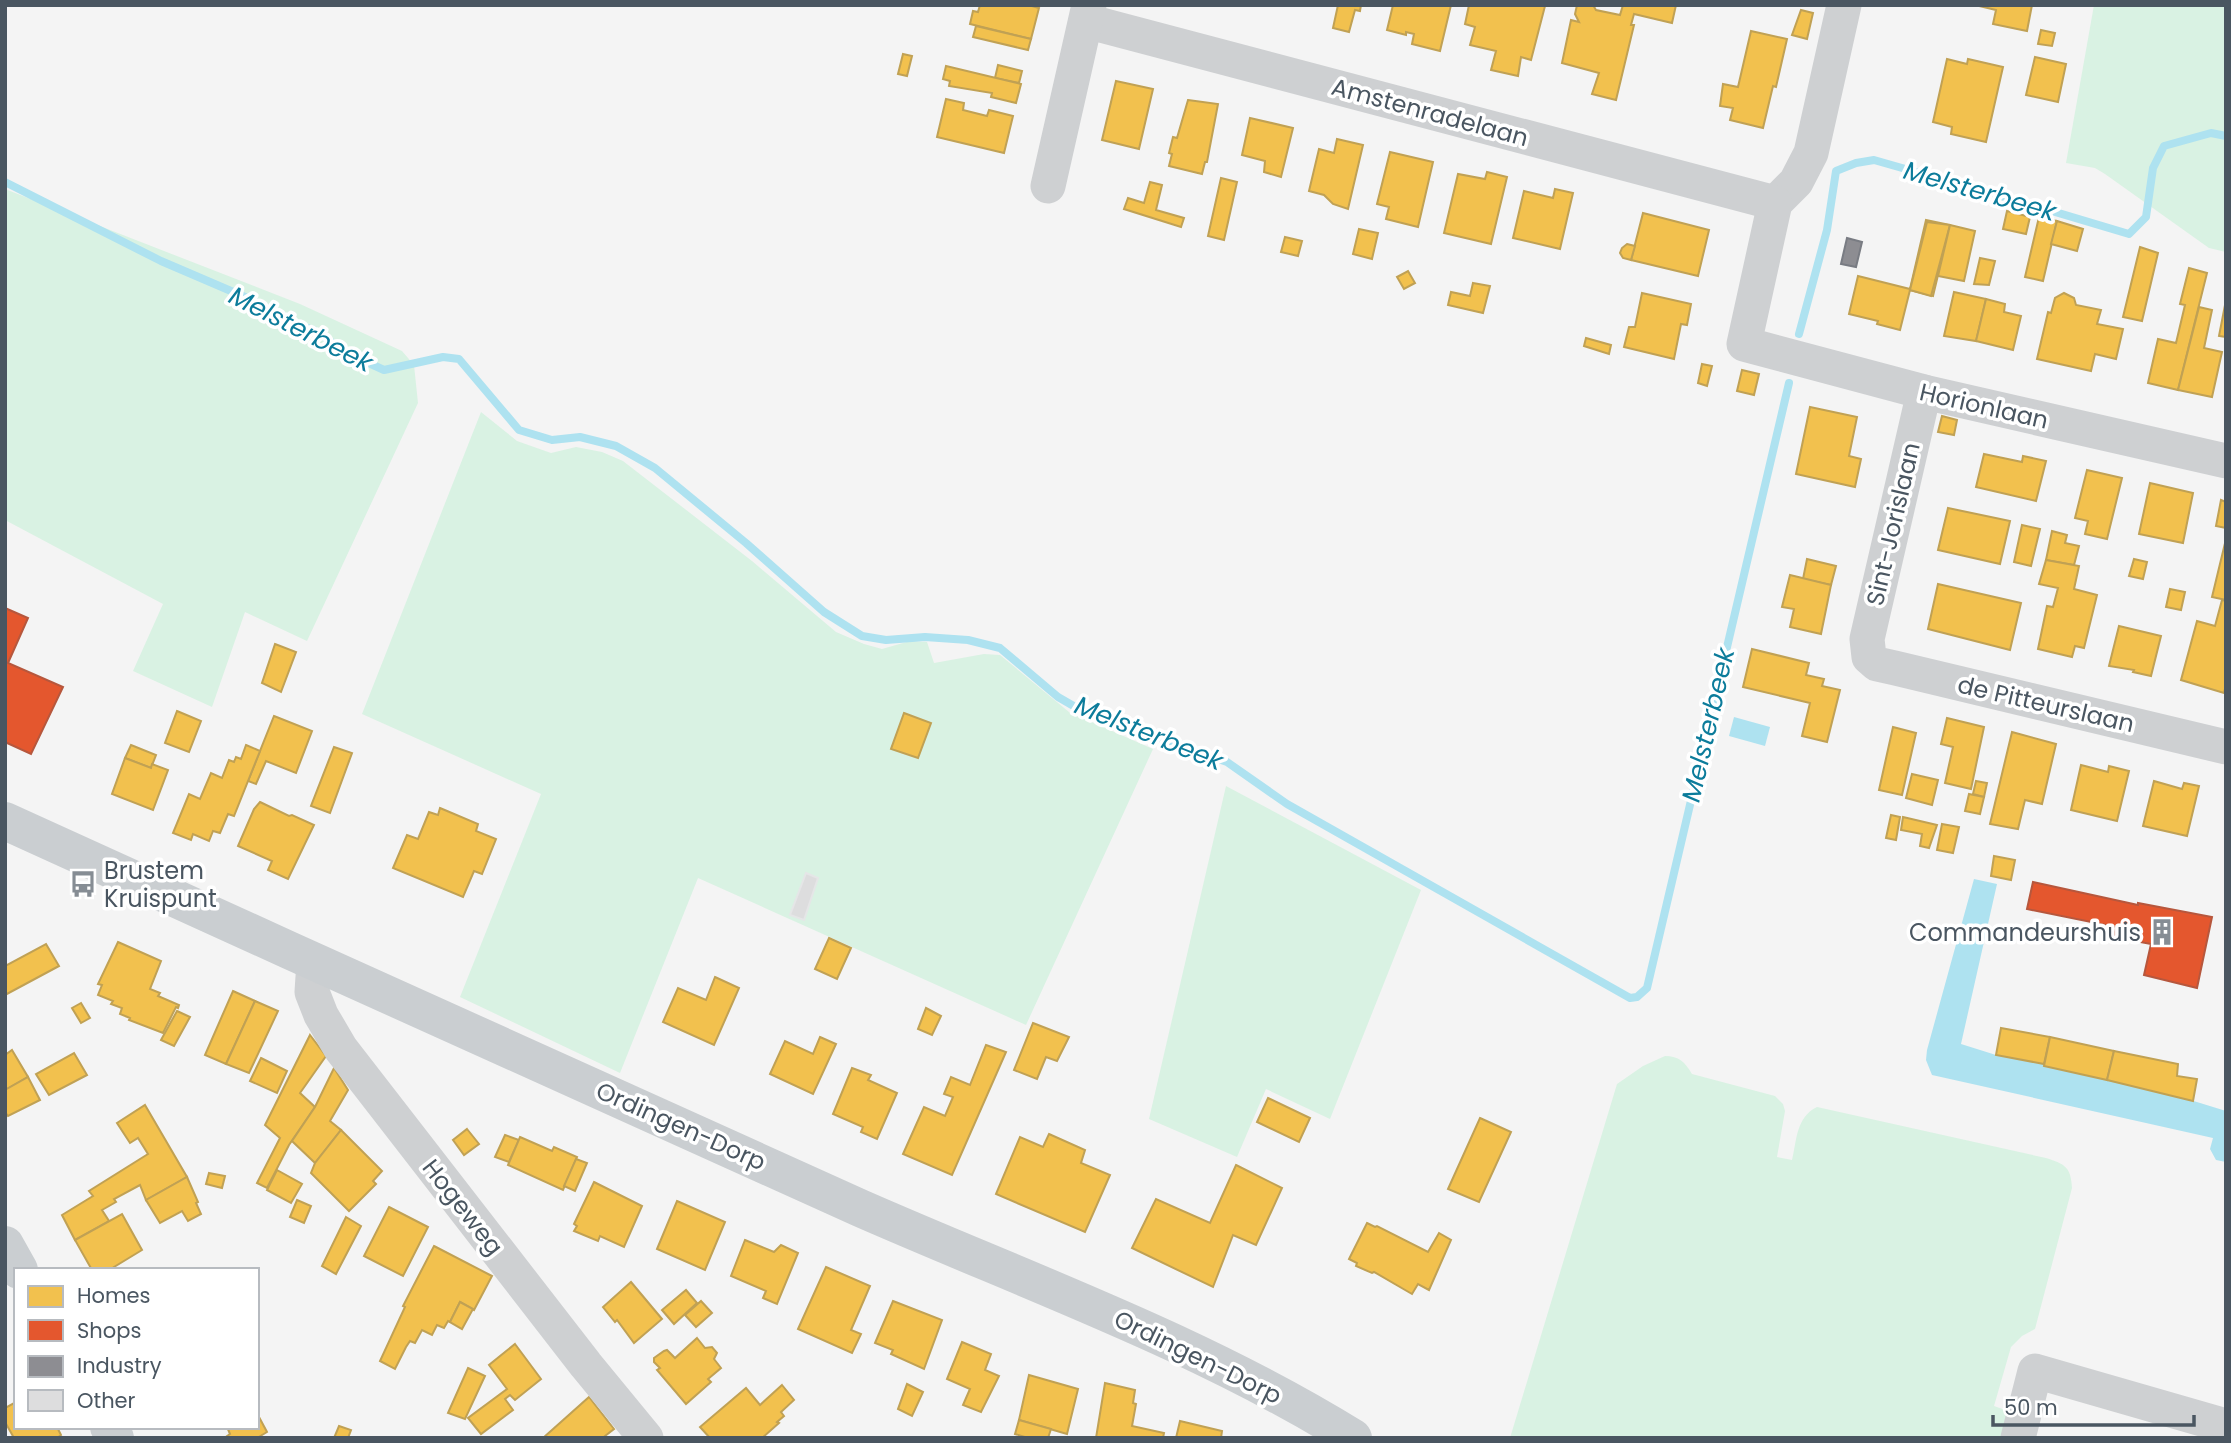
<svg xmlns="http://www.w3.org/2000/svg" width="2231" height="1443" font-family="Poppins,sans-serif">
	<rect width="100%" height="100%" fill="#f4f4f4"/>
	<g fill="#d9f2e3">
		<path d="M2094,5H2226V252L2209,248L2105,174L2095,168L2066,163Z"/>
		<path d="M5,189L300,304L402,351L414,365L418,403L307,641L245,612L212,707L133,671L163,604L5,520Z"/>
		<path d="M481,412L517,441L551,453L576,447L602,452L623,461L752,561L836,632L864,644L882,649L910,641L927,642L934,663L984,654L1000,655L1069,712L1153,749L1026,1025L698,878L620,1073L460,997L541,794L362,714Z"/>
		<path d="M1226,786L1421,890L1330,1119L1266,1089L1237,1157L1149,1119Z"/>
		<path d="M1665,1056C1679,1056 1685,1062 1692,1074L1775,1096L1783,1104L1785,1111L1777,1157L1792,1160C1797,1140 1796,1117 1817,1107L2046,1158C2065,1164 2071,1167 2072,1188L2035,1329L2022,1336L2011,1347L1994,1406L2014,1413L2008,1438H1510L1617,1084L1643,1066Z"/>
	</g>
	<g fill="#aee2f0">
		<path d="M1734,717L1770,727L1765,746L1729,736Z"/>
		<path d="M1974,879L1997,884L1961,1044L1996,1055L2044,1064L2045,1066L2171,1094L2226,1111V1162L2216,1160L2210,1149L2213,1138L1932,1075L1926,1060L1927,1050Z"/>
	</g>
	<g fill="#f2c14e" stroke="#c0a154" stroke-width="2">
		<path d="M980,5H1028L1039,8L1031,39L970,24L973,11L978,12Z"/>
		<path d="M1338,5H1361L1360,11L1355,10L1349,32L1333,28Z"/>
		<path d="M1393,5H1451L1440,51L1412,44L1414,34L1406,32V35L1387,30Z"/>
		<path d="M1469,5L1545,6L1531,60L1521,57L1518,76L1491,70L1496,51L1470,45L1475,27L1465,24Z"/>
		<path d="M1577,5H1593L1596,10L1620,15L1623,5H1676L1672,23L1634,14L1631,25H1634L1616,100L1592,94L1599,73L1562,63L1571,20L1579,22L1575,14Z"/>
		<path d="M1975,5H2032L2027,31L1993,24L1996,10Z"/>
		<path d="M1801,10L1813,13L1807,39L1792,35Z"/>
		<path d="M976,26L1031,39L1028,50L973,37Z"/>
		<path d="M2041,30L2055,33L2052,46L2038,44Z"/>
		<path d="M1751,31L1787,39L1776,87L1773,86L1763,128L1730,120L1733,108L1720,106L1723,84L1738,87Z"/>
		<path d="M903,54L912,56L907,76L898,74Z"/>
		<path d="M2035,57L2066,64L2058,102L2026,95Z"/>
		<path d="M1947,59L1967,64L1968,59L2003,67L1986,142L1951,134L1952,127L1933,122Z"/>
		<path d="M998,65L1022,71L1019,83L995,78Z"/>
		<path d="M946,66L1021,84L1016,103L991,97L992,93L949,86L950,81L943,79Z"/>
		<path d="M1116,81L1153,89L1139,149L1102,140Z"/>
		<path d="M946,99L964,103L963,110L987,116L989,110L1013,116L1004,153L937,137Z"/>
		<path d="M1188,100L1218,104L1207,162H1205L1202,174L1169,166L1172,154L1169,153L1173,137L1177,138Z"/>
		<path d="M1250,118L1293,128L1281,177L1264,172L1265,161L1242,155Z"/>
		<path d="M1337,139L1363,145L1348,209L1333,204L1324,195L1309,191L1319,149L1334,153Z"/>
		<path d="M1390,152L1433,162L1418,227L1386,219L1389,207L1377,204Z"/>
		<path d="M1487,172L1507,177L1491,244L1444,233L1458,174L1485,179Z"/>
		<path d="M1221,178L1237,182L1224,240L1208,236Z"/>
		<path d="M1150,182L1162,185L1156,210L1184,218L1181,227L1124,209L1128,198L1144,203Z"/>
		<path d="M1555,189L1573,193L1560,249L1513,238L1524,191L1553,198Z"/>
		<path d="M2007,211L2030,217L2026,234L2003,229Z"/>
		<path d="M1643,213L1709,230L1698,276L1631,260Z"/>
		<path d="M2039,217L2057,221L2043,281L2025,277Z"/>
		<path d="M1926,220L1950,225L1933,296L1910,290L1900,330L1877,324L1878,321L1849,314L1858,276L1910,289Z"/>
		<path d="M2057,221L2083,229L2077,251L2051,244Z"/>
		<path d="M1927,222L1950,225L1931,296L1910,290Z"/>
		<path d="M1950,225L1975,231L1964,281L1938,276Z"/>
		<path d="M1359,229L1378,233L1372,259L1353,254Z"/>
		<path d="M1285,237L1302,241L1298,256L1281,252Z"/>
		<path d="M1627,244L1635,246L1631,260L1623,258L1620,253L1622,248Z"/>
		<path d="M2140,247L2158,253L2142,321L2123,317Z"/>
		<path d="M1980,258L1995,261L1989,285L1974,284Z"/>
		<path d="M2189,268L2207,273L2178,390L2148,383L2158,339L2176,343L2185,305L2180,304Z"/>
		<path d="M1408,271L1415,283L1404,289L1397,277Z"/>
		<path d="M1473,283L1490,286L1483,313L1448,305L1451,292L1470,296Z"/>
		<path d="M1954,292L1986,299L1976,341L1944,336Z"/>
		<path d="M1642,293L1691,304L1687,325L1681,324L1674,359L1624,347L1629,327H1635Z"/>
		<path d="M2064,293L2074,298L2076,305L2101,310L2097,324L2123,329L2116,359L2095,354L2091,371L2037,359L2048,312L2051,313L2055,298Z"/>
		<path d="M1986,299L2005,304L2004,312L2021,316L2013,350L1976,341Z"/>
		<path d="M2226,300V337L2219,336Z"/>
		<path d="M2199,307L2212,310L2204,348L2222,352L2212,397L2178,390Z"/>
		<path d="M1586,338L1611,345L1609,354L1584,346Z"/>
		<path d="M1702,364L1712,366L1707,386L1698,383Z"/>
		<path d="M1742,370L1759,374L1754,395L1737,391Z"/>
		<path d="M1810,407L1857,417L1849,456L1861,459L1855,487L1796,474Z"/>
		<path d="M1942,416L1957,420L1954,435L1938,432Z"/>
		<path d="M1984,454L2022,462L2023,456L2046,461L2036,501L1976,487Z"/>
		<path d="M2087,470L2122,478L2107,539L2085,534L2088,521L2075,518Z"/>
		<path d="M2150,483L2193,493L2183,543L2139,534Z"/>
		<path d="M2221,500L2226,502V528L2216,526Z"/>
		<path d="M1948,508L2010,521L2000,564L1938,550Z"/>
		<path d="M2022,525L2040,529L2031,566L2014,562Z"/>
		<path d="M2052,531L2067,535L2065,543L2079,546L2074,565L2046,560Z"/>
		<path d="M2226,539V600L2212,597Z"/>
		<path d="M1807,559L1836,566L1831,585L1803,579Z"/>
		<path d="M2134,559L2147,562L2143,579L2129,576Z"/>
		<path d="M2046,560L2079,566L2074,589L2097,595L2084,648L2075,646L2072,657L2038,649L2047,606L2053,607L2058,588L2039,584Z"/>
		<path d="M1790,575L1831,585L1821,634L1790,627L1794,609L1782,607Z"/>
		<path d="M1938,584L2021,603L2010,650L1928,629Z"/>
		<path d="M2170,589L2185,592L2181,610L2166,607Z"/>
		<path d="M2222,600L2226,601V685L2224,693L2181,680L2197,621L2215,626Z"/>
		<path d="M2119,626L2161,636L2151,676L2133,672L2134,670L2109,666Z"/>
		<path d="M275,644L296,652L281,692L262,683Z"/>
		<path d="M1752,649L1809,663L1806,675L1824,679L1822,686L1840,690L1827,742L1802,736L1810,703L1743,687Z"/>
		<path d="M177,711L201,721L189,752L165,743Z"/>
		<path d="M904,713L931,723L918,758L891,749Z"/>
		<path d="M274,716L312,731L296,773L266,761L256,784L248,781Z"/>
		<path d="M1947,718L1984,727L1971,789L1945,783L1953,747L1941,744Z"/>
		<path d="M1893,727L1916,733L1902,795L1879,790Z"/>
		<path d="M2012,732L2056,744L2042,804L2025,800L2018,829L1990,824Z"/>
		<path d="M131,745L156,755L151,768L125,758Z"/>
		<path d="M246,745L260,751L234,816L228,814L220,833L213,831L209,841L193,834L191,840L173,833L189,794L200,799L211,773L222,778L229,760L234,762L236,757L241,759Z"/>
		<path d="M334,747L352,753L330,813L311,806Z"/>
		<path d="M125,758L151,768L152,764L168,770L153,810L112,794Z"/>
		<path d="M2081,765L2108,772L2109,766L2129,771L2117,821L2071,810Z"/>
		<path d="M1912,774L1938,780L1932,805L1906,798Z"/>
		<path d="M1976,781L1987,783L1984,797L1973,794Z"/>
		<path d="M2154,781L2182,789L2184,783L2199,786L2187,836L2143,826Z"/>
		<path d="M1969,794L1984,797L1980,814L1965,811Z"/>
		<path d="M260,802L289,816L292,815L314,825L288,879L268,870L272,861L238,846L254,809Z"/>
		<path d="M440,808L478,824L476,831L496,839L482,874L474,871L463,897L393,868L407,835L418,839L429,812L438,815Z"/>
		<path d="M1891,815L1900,817L1896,840L1886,838Z"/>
		<path d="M1903,817L1937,825L1929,848L1920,846L1922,834L1901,830Z"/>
		<path d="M1942,824L1959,827L1953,853L1937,850Z"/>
		<path d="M1994,856L2015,860L2011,880L1991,876Z"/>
		<path d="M829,938L851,948L837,979L815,969Z"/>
		<path d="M118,942L161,961L150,989L160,993L158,996L179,1005L178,1008L176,1007L163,1033L129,1020L130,1018L120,1014L122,1008L111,1004L113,1001L98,995L102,985L98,984Z"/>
		<path d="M46,944L59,966L5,995V966Z"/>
		<path d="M715,977L739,988L714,1045L663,1022L678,988L706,1000Z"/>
		<path d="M233,991L255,1001L226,1064L205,1055Z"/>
		<path d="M255,1001L278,1011L249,1073L226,1064Z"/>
		<path d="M81,1003L90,1018L81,1023L72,1008Z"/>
		<path d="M926,1008L941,1016L932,1035L918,1029Z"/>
		<path d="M177,1011L190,1017L174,1046L161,1040Z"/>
		<path d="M1033,1023L1069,1037L1057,1061L1046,1057L1037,1079L1014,1070Z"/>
		<path d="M2001,1028L2050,1037L2044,1064L1996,1055Z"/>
		<path d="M310,1035L326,1056L300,1093L315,1107L289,1145L267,1188L257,1183L280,1138L265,1125Z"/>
		<path d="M820,1037L836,1044L813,1094L770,1074L785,1041L813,1054Z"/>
		<path d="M2050,1037L2114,1051L2107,1080L2044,1066Z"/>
		<path d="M986,1045L1006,1052L952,1175L903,1154L924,1107L945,1116L953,1097L944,1094L951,1077L970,1085Z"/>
		<path d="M12,1050L28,1077L5,1090V1055Z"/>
		<path d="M2114,1051L2178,1064L2177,1076L2197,1079L2193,1101L2107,1080Z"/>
		<path d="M74,1053L87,1075L49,1095L36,1074Z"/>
		<path d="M261,1058L287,1071L277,1093L250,1081Z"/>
		<path d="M334,1068L348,1090L330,1121L341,1130L315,1163L292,1141L315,1107Z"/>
		<path d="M852,1068L871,1075L868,1080L897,1093L877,1139L861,1132L863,1127L833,1114Z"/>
		<path d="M28,1077L40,1100L8,1116L5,1112V1090Z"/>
		<path d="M1268,1098L1310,1118L1299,1142L1257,1122Z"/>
		<path d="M145,1105L187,1177L146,1200L140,1185L114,1199L116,1202L102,1210L109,1221L75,1240L62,1215L93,1196L89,1191L148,1154L138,1138L130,1143L117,1123Z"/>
		<path d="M1480,1118L1511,1132L1479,1202L1448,1189Z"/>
		<path d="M467,1129L479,1144L464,1155L453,1140Z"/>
		<path d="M341,1130L382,1171L373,1181L376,1184L349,1211L311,1173L315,1163Z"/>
		<path d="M1049,1134L1085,1150L1081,1163L1110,1175L1085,1232L996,1194L1020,1137L1043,1147Z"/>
		<path d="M505,1135L519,1140L509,1162L495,1157Z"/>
		<path d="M520,1137L552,1151L554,1147L577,1157L563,1190L508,1165Z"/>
		<path d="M576,1159L587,1163L575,1191L564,1186Z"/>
		<path d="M1236,1165L1282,1188L1256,1245L1233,1235L1213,1287L1132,1248L1156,1199L1210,1223Z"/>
		<path d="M277,1170L302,1184L291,1203L267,1190Z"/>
		<path d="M209,1173L225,1176L222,1188L206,1184Z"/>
		<path d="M187,1177L198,1202L196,1203L201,1214L188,1221L182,1211L160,1223L146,1200Z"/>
		<path d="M594,1182L642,1206L624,1247L600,1236L598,1241L574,1231L577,1226L574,1224Z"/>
		<path d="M297,1200L311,1206L304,1223L290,1217Z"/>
		<path d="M677,1201L725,1222L705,1270L657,1249Z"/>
		<path d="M389,1207L428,1227L403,1276L364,1256Z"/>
		<path d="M122,1214L142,1250L109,1270H92L75,1240Z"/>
		<path d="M346,1217L361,1226L336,1274L322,1266Z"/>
		<path d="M1367,1223L1375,1227L1377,1226L1428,1252L1439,1233L1451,1240L1429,1290L1418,1284L1412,1294L1374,1272L1372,1273L1356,1266L1357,1263L1349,1259Z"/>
		<path d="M745,1240L774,1252L781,1245L798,1253L777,1304L763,1298L766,1291L731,1276Z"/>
		<path d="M434,1246L492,1276L474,1310L460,1302L450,1322L448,1321L444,1328L437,1325L432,1335L422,1330L415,1343L410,1341L406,1347L395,1369L380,1361L405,1307L403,1306Z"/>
		<path d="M826,1267L870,1286L851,1330L861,1334L852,1353L798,1329Z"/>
		<path d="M631,1282L662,1319L634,1343L617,1320L615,1322L603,1307Z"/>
		<path d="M686,1290L697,1303L674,1324L662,1310Z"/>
		<path d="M701,1301L712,1313L696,1327L685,1315Z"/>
		<path d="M893,1301L942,1320L924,1369L891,1354L893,1350L875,1343Z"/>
		<path d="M460,1302L473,1309L462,1329L450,1322Z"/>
		<path d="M697,1338L705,1348L712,1347L717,1353L714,1359L721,1368L708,1379L711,1382L686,1404L657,1370L660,1368L654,1362V1358L664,1351L667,1350L675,1358Z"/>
		<path d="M962,1342L991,1354L985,1370L999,1376L981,1412L963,1405L970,1389L947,1379Z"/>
		<path d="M515,1344L541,1379L515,1400L510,1395L505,1399L513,1410L481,1434L468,1418L507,1389L489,1365Z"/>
		<path d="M468,1368L485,1376L465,1419L448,1413Z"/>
		<path d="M1029,1375L1078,1389L1067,1434L1019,1420Z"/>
		<path d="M1105,1383L1135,1390L1133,1403L1136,1404L1132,1426L1164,1433L1163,1438H1096Z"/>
		<path d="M907,1384L923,1392L912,1416L898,1409Z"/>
		<path d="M782,1385L794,1400L781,1412L784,1416L777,1422L779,1423L762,1438H710L700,1427L746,1388L760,1405Z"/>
		<path d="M589,1397L614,1429L605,1436L606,1438H543Z"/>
		<path d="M16,1402V1427H57L61,1435L57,1438H14L5,1422V1408Z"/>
		<path d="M259,1417L267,1432L257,1438H228L227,1436L230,1434L227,1427H257V1418Z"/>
		<path d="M1019,1420L1051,1429L1048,1438H1028L1015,1434Z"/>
		<path d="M1180,1421L1222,1431L1221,1438H1176Z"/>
		<path d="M339,1426L351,1430L348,1438H334Z"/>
	</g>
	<g fill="#e4572e" stroke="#b6573d" stroke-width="2">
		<path d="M5,608L28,618L8,663L63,687L31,754L5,742Z"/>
		<path d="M2033,882L2138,905V903L2212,917L2197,988L2144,975L2151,944L2114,937L2116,927L2027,909Z"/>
	</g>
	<path fill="#8d8d92" stroke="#797c83" stroke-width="2" d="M1847,238L1862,242L1856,267L1841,264Z"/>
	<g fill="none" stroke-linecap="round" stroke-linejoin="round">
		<g stroke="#aee2f0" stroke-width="8">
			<path d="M5,182L161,261L252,300L295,324L314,330L349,354L384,370L443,357L459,359L519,430L552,440L580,437L616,446L655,468L746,543L824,612L862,636L886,640L925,637L968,640L1000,648L1058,697L1084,712L1227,762L1287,804L1630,998L1637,997L1647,988L1789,383"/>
			<path d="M1799,334L1827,230L1836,171L1856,163L1874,160L2032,205L2129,234L2146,217L2153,168L2164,146L2211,133L2226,136"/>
		</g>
	</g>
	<path fill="#ddddde" stroke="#e5e6e7" stroke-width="2" d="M806,873L818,878L804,920L790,915Z"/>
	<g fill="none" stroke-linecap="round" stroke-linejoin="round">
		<g stroke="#ced0d2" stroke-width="35">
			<path d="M1844,5L1811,153L1796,182L1775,203L1744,344L1924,392L2226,461"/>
			<path d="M1086,21L1775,203"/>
			<path d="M1048,186L1089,5"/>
			<path d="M1924,392L1867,639L1869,657L1877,664L1895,668L2226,747"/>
			<path d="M314,962L312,992L321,1015L341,1049L586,1365L646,1438"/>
			<path d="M2018,1438L2035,1371L2226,1426"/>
		</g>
		<g stroke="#caced1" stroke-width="38">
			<path d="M5,821C290,950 574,1081 860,1208C1026,1281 1198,1342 1353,1438"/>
			<path d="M5,1245L19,1270"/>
			<path d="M109,1427L115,1438"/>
		</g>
	</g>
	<defs>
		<symbol id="bus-bare" viewBox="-9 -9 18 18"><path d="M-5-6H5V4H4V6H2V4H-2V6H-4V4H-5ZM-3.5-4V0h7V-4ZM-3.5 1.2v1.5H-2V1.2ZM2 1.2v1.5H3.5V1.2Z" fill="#868d94" stroke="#fff" stroke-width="2.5" paint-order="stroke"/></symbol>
		<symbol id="building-bare" viewBox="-9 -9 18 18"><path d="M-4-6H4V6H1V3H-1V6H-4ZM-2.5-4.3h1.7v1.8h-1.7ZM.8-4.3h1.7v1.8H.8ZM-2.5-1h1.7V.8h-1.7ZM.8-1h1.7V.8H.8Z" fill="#868d94" stroke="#fff" stroke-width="2.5" paint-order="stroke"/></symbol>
	</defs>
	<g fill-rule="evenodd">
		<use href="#bus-bare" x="64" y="865" width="38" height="38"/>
		<use href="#building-bare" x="2143" y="913" width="38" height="38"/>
	</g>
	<g text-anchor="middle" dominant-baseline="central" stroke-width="7" stroke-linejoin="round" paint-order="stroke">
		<g font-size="24" fill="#4a5661" stroke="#fff">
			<text transform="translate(1430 112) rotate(15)">Amstenradelaan</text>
			<text transform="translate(1984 406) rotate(13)">Horionlaan</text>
			<text transform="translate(1893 524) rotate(-77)">Sint-Jorislaan</text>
			<text transform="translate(2046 704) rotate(13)">de Pitteurslaan</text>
			<text transform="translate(681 1126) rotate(24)">Ordingen-Dorp</text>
			<text transform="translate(463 1207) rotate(52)">Hogeweg</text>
			<text transform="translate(1198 1357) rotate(26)">Ordingen-Dorp</text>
		</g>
		<g font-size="24" fill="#4a5661" stroke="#fff" text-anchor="start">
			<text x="104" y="870">Brustem<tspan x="104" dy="28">Kruispunt</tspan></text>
			<text x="2141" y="932" text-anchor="end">Commandeurshuis</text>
		</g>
		<g font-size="26" font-style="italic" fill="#0c7c9b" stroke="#fff">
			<text transform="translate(1980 191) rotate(16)">Melsterbeek</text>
			<text transform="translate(301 329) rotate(27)">Melsterbeek</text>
			<text transform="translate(1708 725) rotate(-77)">Melsterbeek</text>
			<text transform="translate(1149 733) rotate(22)">Melsterbeek</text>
		</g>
	</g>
	<rect width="2231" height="1443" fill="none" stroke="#4a5661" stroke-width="14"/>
	<rect x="14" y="1268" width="245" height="161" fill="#ffffff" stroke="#b7bbc0" stroke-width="2"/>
	<rect x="28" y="1286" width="35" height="21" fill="#f2c14e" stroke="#b7bbc0" stroke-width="2"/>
	<text x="77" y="1303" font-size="21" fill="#4a5661">Homes</text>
	<rect x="28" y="1320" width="35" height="21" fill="#e4572e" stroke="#b7bbc0" stroke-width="2"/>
	<text x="77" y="1338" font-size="21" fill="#4a5661">Shops</text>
	<rect x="28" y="1356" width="35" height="21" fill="#8d8d92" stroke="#b7bbc0" stroke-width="2"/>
	<text x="77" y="1373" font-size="21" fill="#4a5661">Industry</text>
	<rect x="28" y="1390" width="35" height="21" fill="#ddddde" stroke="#b7bbc0" stroke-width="2"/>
	<text x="77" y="1408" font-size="21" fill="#4a5661">Other</text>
	<path d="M1993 1415v10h201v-10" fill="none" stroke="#4a5661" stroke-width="3.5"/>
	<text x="2004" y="1415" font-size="21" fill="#4a5661" stroke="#ffffff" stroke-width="5" paint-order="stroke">50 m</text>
</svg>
